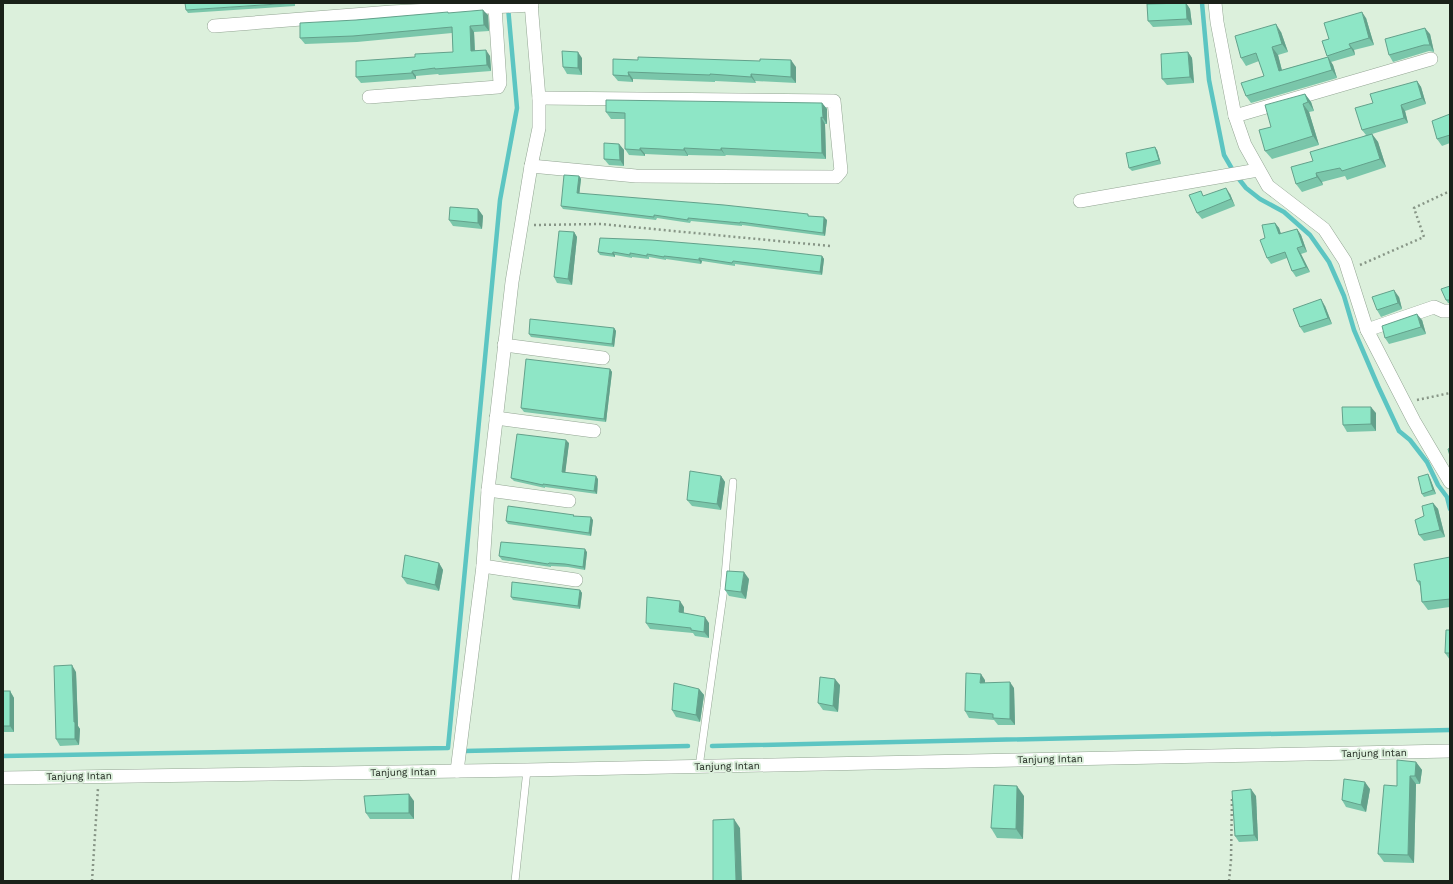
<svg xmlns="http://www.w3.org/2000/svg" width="1453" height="884" font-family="'Work Sans',sans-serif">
	<rect width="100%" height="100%" fill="#dcf0dc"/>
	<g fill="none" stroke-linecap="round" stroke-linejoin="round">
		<g stroke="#5cc5c2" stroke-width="4.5">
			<path d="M1202,3L1209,80L1224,155L1235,174L1246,188L1260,199L1284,212L1310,235L1329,262L1344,296L1354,330L1378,386L1399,431L1410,440L1427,462L1438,485L1447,497L1450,509"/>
			<path d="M712,746L1450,730"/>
			<path d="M464,751L688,746"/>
			<path d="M3,756L448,748L500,200L517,108L508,7"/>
		</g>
		<defs>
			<g id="service">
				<path d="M699,767L724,588L733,482"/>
				<path d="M515,881L527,770"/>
			</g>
			<g id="minor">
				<path d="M1215,3L1217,22L1235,116L1245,145L1268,186L1324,229L1345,261L1367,330L1414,421L1450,482"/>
				<path d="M214,26L391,12L532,5"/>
				<path d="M369,97L498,87L500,83L495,7"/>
				<path d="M1235,116L1431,59"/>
				<path d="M531,166L636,176L836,177L841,171L834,101L539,98"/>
				<path d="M1080,201L1258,170"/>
				<path d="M1367,330L1434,307L1443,311H1450"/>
				<path d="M504,345L603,358"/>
				<path d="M496,418L594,431"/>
				<path d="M488,490L569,501"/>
				<path d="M483,566L576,580"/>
				<path d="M457,771L483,566L488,490L512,282L531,166L539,128V98L531,3"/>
				<path d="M3,778L527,770L1450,751"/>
			</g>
		</defs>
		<use href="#service" stroke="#93a593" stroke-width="8"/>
		<use href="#minor" stroke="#93a593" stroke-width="14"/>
		<g stroke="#879586" stroke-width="2.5" stroke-dasharray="2 3" stroke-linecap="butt">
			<path d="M534,225L601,224L830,246"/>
			<path d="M1360,265L1424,237L1414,208L1450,191"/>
			<path d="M1417,400L1450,393"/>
			<path d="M92,881L98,788"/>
			<path d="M1229,881L1231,860L1232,797"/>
		</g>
		<use href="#service" stroke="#fff" stroke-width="7"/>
		<use href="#minor" stroke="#fff" stroke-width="13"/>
	</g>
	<g fill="#7ac6aa">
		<path d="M295,3V6L188,13L186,10Z"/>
		<path d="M1186,3L1190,9L1192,25L1153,27L1148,21Z"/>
		<path d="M449,13L488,15L489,31L474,32L475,50L490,56L491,71L439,75L438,74L416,76V79L361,83L356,77L415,57L453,52L452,33L357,42L305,44L300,38L356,20Z"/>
		<path d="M1366,18L1374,45L1354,50L1355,55L1331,62L1333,65L1337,78L1251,103L1246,96L1264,76L1259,61L1246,66L1241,58L1281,32L1288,52L1278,55L1282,70L1328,57L1327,56L1329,39Z"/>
		<path d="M1430,34L1434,52L1429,51L1393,62L1389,55Z"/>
		<path d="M1188,52L1192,58L1194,83L1167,85L1162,79Z"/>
		<path d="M582,58V75L567,74L563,67Z"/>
		<path d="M613,59L796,67V83L755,81L756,83L715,81V82L633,79V82L618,81L613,75Z"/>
		<path d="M1417,81L1421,87L1426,104L1405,111L1408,123L1372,134L1378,142L1386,167L1347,180L1345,176L1322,182L1323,185L1302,192L1296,184L1313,161L1366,135L1362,130L1373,103Z"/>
		<path d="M1305,94L1311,102L1314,111L1309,112L1319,145L1272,159L1265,151L1271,127Z"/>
		<path d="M822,103L827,109V124H825L826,159L725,155L726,156L688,155V156L645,154V156L629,155L625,149V119H611L606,112Z"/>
		<path d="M1450,114V143L1442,146L1437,139Z"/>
		<path d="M619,144L624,150V166L609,165L604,159Z"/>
		<path d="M1157,150L1161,164L1132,171L1129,168Z"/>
		<path d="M579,176L581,179L579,194L809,216L827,220L825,236L742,225V226L691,221L690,223L657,218L656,220L563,209L561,206Z"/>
		<path d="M1230,194L1235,206L1202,219L1197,213L1204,196Z"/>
		<path d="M478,209L483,216L482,229L453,226L449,220Z"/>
		<path d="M1275,223L1279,228L1281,234L1297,229L1301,235L1307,252L1301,254L1310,272L1296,277L1292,271L1287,258L1271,264L1267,258L1265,238Z"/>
		<path d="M574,232L577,237L572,285L557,283L554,277Z"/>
		<path d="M600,238L822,256L824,259L822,275L735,264V266L702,261L701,264L666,259V260L649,257V259L632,257V258L615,255V257L600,255L598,252Z"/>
		<path d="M1450,286V303H1448L1446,300Z"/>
		<path d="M1399,297L1402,309L1381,317L1377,310Z"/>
		<path d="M1325,306L1332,324L1304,333L1300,327Z"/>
		<path d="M1422,320L1426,334L1389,344L1385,338Z"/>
		<path d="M614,328L616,331L614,347L531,337L529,334Z"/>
		<path d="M610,369L612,372L606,422L524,412L521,408Z"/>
		<path d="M1376,413V431L1347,432L1343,425Z"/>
		<path d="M569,443L565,472L598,479L597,494L545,487V488L514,481L511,478Z"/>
		<path d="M721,476L725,482L721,510L692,506L687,500Z"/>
		<path d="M1430,478L1436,494L1424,497L1422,494Z"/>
		<path d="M1433,503L1438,509L1445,537L1424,541L1419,535L1424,516Z"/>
		<path d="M574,516L593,520L591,536L508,524L506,521Z"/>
		<path d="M587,552L585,570L568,567L551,566V567L502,560L499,556Z"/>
		<path d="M1450,557V607L1428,610L1422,602L1420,586L1417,581Z"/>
		<path d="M439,563L443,570L439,591L407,584L402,577Z"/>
		<path d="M749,579L746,599L729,596L725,590Z"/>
		<path d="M580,590L582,593L580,609L513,600L511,597Z"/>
		<path d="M684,607V613L709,623V638L695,636L693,633L650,629L646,623Z"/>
		<path d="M1450,630V660L1445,653Z"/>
		<path d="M76,672L78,726L80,729L79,745L60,746L56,739Z"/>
		<path d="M985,680V683L1014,688L1015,725H998L994,720L969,718L965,711Z"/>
		<path d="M840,685L838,712L823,710L818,703Z"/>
		<path d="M699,689L704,695L700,722L676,717L672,710Z"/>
		<path d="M3,691H10L14,698V732H3Z"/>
		<path d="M1416,762L1422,770L1420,784H1416L1414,863L1384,862L1378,854L1397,786Z"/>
		<path d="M1370,789L1366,812L1346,807L1342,800Z"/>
		<path d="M1024,796L1023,839L997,838L991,828Z"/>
		<path d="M1256,796L1258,841L1239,842L1235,836Z"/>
		<path d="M414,801V819H370L366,813Z"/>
	</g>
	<g fill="#63a18b">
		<path d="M1186,3L1190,9L1192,25L1187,19Z"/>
		<path d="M483,10L488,15L489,31L484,25Z"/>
		<path d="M1362,12L1366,18L1374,45L1369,38Z"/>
		<path d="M1276,24L1281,32L1288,52L1282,44Z"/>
		<path d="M470,26L474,32L475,57L471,51Z"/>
		<path d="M1425,28L1430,34L1434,52L1430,45Z"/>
		<path d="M1349,44L1354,50L1355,55L1351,48Z"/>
		<path d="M1272,47L1278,55L1284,79L1279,71Z"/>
		<path d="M486,50L490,56L491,71L487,65Z"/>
		<path d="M578,52L582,58V75L578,68Z"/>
		<path d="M1188,52L1192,58L1194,83L1190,77Z"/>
		<path d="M1328,57L1333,65L1337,78L1332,70Z"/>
		<path d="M791,60L796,67V83L791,77Z"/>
		<path d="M412,71L416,76V79L412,73Z"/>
		<path d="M628,72L633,79V82L629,76Z"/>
		<path d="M751,74L755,81L756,83L751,77Z"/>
		<path d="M1417,81L1421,87L1426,104L1422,98Z"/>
		<path d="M1305,94L1311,102L1314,111L1308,102Z"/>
		<path d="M822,103L827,109V124L823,118Z"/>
		<path d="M1303,104L1309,112L1319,145L1313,136Z"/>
		<path d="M1401,105L1405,111L1408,123L1404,118Z"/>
		<path d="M821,117L825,124L826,159L822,153Z"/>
		<path d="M1372,134L1378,142L1386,167L1380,159Z"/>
		<path d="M619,144L624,150V166L620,160Z"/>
		<path d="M1155,147L1157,150L1161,164L1159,160Z"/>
		<path d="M640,148L645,154V156L640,150Z"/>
		<path d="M684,148L688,155V156L684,150Z"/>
		<path d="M721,148L725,155L726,156L721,150Z"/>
		<path d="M1316,173L1322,182L1323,185L1317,177Z"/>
		<path d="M579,176L581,179L579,197L577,193Z"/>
		<path d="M1226,188L1230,194L1235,206L1231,199Z"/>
		<path d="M478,209L483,216L482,229L478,223Z"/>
		<path d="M824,217L827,220L825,236L823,233Z"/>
		<path d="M1275,223L1279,228L1283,240L1279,234Z"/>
		<path d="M1297,229L1301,235L1307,252L1303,246Z"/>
		<path d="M574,232L577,237L572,285L568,279Z"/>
		<path d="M1297,248L1301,254L1310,272L1306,267Z"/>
		<path d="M613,252L615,255V257L612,254Z"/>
		<path d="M822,256L824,259L822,275L820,272Z"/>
		<path d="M699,258L702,261L701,264L699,260Z"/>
		<path d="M1394,290L1399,297L1402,309L1398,303Z"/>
		<path d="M1321,299L1325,306L1332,324L1328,318Z"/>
		<path d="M1417,314L1422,320L1426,334L1421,327Z"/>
		<path d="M614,328L616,331L614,347L612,344Z"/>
		<path d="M610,369L612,372L606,422L604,419Z"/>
		<path d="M1371,407L1376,413V431L1371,424Z"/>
		<path d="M566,440L569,443L565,475L562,472Z"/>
		<path d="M1428,474L1430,478L1436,494L1433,490Z"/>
		<path d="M596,476L598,479L597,494L594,491Z"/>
		<path d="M721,476L725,482L721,510L717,504Z"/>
		<path d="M1433,503L1438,509L1445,537L1440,530Z"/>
		<path d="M591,517L593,520L591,536L589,533Z"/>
		<path d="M585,549L587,552L585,570L583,567Z"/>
		<path d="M439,563L443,570L439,591L435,585Z"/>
		<path d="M744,572L749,579L746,599L741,592Z"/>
		<path d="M580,590L582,593L580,609L578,606Z"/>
		<path d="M680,601L684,607L683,618L679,612Z"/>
		<path d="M705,617L709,623V638L704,632Z"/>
		<path d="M72,665L76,672L78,726L80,729L79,745L75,739Z"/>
		<path d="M981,674L985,680V690L980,683Z"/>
		<path d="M835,679L840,685L838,712L833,706Z"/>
		<path d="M1010,682L1014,688L1015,725L1010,719Z"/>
		<path d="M699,689L704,695L700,722L696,715Z"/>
		<path d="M10,691L14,698V732L10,726Z"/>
		<path d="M1416,762L1422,770L1420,784L1415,776Z"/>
		<path d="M1410,776L1416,784L1414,863L1408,855Z"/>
		<path d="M1365,782L1370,789L1366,812L1361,805Z"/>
		<path d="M1017,786L1024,796L1023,839L1016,829Z"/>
		<path d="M1251,789L1256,796L1258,841L1254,835Z"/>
		<path d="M409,794L414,801V819L409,813Z"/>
		<path d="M734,819L740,828L742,881H736Z"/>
	</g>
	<g fill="#8ee6c6" stroke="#63a18b">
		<path d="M185,3H293L186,10Z"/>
		<path d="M1186,3L1187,19L1148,21L1147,4Z"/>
		<path d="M483,10L484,25L470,26L471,51L486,50L487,65L435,69V68L412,71V73L356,77V61L415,57V54L453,52L452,27L353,36L300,38V23L356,20L448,12V13Z"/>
		<path d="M1362,12L1369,38L1349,44L1351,48L1327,56L1322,41L1329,39L1324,23Z"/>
		<path d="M1276,24L1282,44L1272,47L1279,71L1328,57L1332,70L1246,96L1241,83L1264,76L1256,53L1241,58L1235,36Z"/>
		<path d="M1425,28L1430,45H1424L1389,55L1385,39Z"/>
		<path d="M562,51L578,52V68L563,67Z"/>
		<path d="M1188,52L1190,77L1162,79L1161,54Z"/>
		<path d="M638,57L760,61V59L791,60V77L751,74V77L710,74V75L628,72L629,76L613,75V59L638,60Z"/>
		<path d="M1417,81L1422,98L1401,105L1404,118L1362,130L1355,108L1373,103L1370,94Z"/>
		<path d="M1305,94L1308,102L1303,104L1313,136L1265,151L1259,130L1271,127L1265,105Z"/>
		<path d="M606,100L822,103L823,118L821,117L822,153L721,148V150L684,148V150L640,148V150L625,149V113L606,112Z"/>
		<path d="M1450,114V135L1437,139L1432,121Z"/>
		<path d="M1372,134L1380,159L1342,171L1340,168L1316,173L1317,177L1296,184L1291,167L1313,161L1310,152Z"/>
		<path d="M604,143L619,144L620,160L604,159Z"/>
		<path d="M1155,147L1159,160L1129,168L1126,153Z"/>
		<path d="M564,175L579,176L577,193L724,205L808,214V216L824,217L823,233L740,222V223L688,218V220L654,215V217L561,206Z"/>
		<path d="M1226,188L1231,199L1197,213L1189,195L1201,191L1203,196Z"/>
		<path d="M450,207L478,209V223L449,220Z"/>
		<path d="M1275,223L1279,234L1297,229L1303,246L1297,248L1306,267L1292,271L1285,252L1267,258L1260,240L1265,238L1262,225Z"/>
		<path d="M559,231L574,232L568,279L554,277Z"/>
		<path d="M600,238L651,240L760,249L822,256L820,272L733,261L732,263L699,258V260L664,256V257L647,254V256L630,253V255L613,252L612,254L598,252Z"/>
		<path d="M1450,286V300H1446L1441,289Z"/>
		<path d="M1394,290L1398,303L1377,310L1372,297Z"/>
		<path d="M1321,299L1328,318L1300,327L1293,309Z"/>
		<path d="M1417,314L1421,327L1385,338L1382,326Z"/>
		<path d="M530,319L614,328L612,344L529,334Z"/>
		<path d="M526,359L610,369L604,419L521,408Z"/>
		<path d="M1342,407H1371V424L1343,425Z"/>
		<path d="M517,434L566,440L562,472L596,476L594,491L543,484V485L511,478Z"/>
		<path d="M1450,448V456L1448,449Z"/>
		<path d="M690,471L721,476L717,504L687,500Z"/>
		<path d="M1428,474L1433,490L1422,494L1418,477Z"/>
		<path d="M1433,503L1440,530L1419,535L1415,520L1424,516L1422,506Z"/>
		<path d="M508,506L574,515L573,516L591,517L589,533L506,521Z"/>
		<path d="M501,542L585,549L583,567L565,564L549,563L548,564L499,556Z"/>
		<path d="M405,555L439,563L435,585L402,577Z"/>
		<path d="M1450,557V599L1422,602L1420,581H1417L1414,564Z"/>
		<path d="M727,571L744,572L741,592L725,590Z"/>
		<path d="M512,582L580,590L578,606L511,597Z"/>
		<path d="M647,597L680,601L679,612L705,617L704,632L691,630V628L646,623Z"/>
		<path d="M1446,630H1450V653H1445Z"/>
		<path d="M72,665L74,722H75V739H56L54,666Z"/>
		<path d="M966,673L981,674L980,683L1010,682V719L993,718V714L965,711Z"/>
		<path d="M820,677L835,679L833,706L818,703Z"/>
		<path d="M674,683L699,689L696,715L672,710Z"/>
		<rect x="3" y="691" width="7" height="35"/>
		<path d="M1397,760L1416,762L1415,776H1410L1408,855L1378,854L1384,785L1397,786Z"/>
		<path d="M1344,779L1365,782L1361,805L1342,800Z"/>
		<path d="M994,785L1017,786L1016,829L991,828Z"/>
		<path d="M1251,789L1254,835L1235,836L1232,791Z"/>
		<path d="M409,794V813H366L364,796Z"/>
		<path d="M734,819L736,881H713V820Z"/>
	</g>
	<g text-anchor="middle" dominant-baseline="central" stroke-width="4" stroke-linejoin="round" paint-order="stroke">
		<g font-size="10" fill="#1a2119" stroke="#dcf0dc">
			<text transform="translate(1374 753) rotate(-1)">Tanjung Intan</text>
			<text transform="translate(1050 759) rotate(-1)">Tanjung Intan</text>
			<text transform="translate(727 766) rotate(-1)">Tanjung Intan</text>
			<text transform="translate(403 772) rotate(-1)">Tanjung Intan</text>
			<text transform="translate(79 776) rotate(-1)">Tanjung Intan</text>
		</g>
	</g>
	<rect width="1453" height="884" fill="none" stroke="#1a2119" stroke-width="8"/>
</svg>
